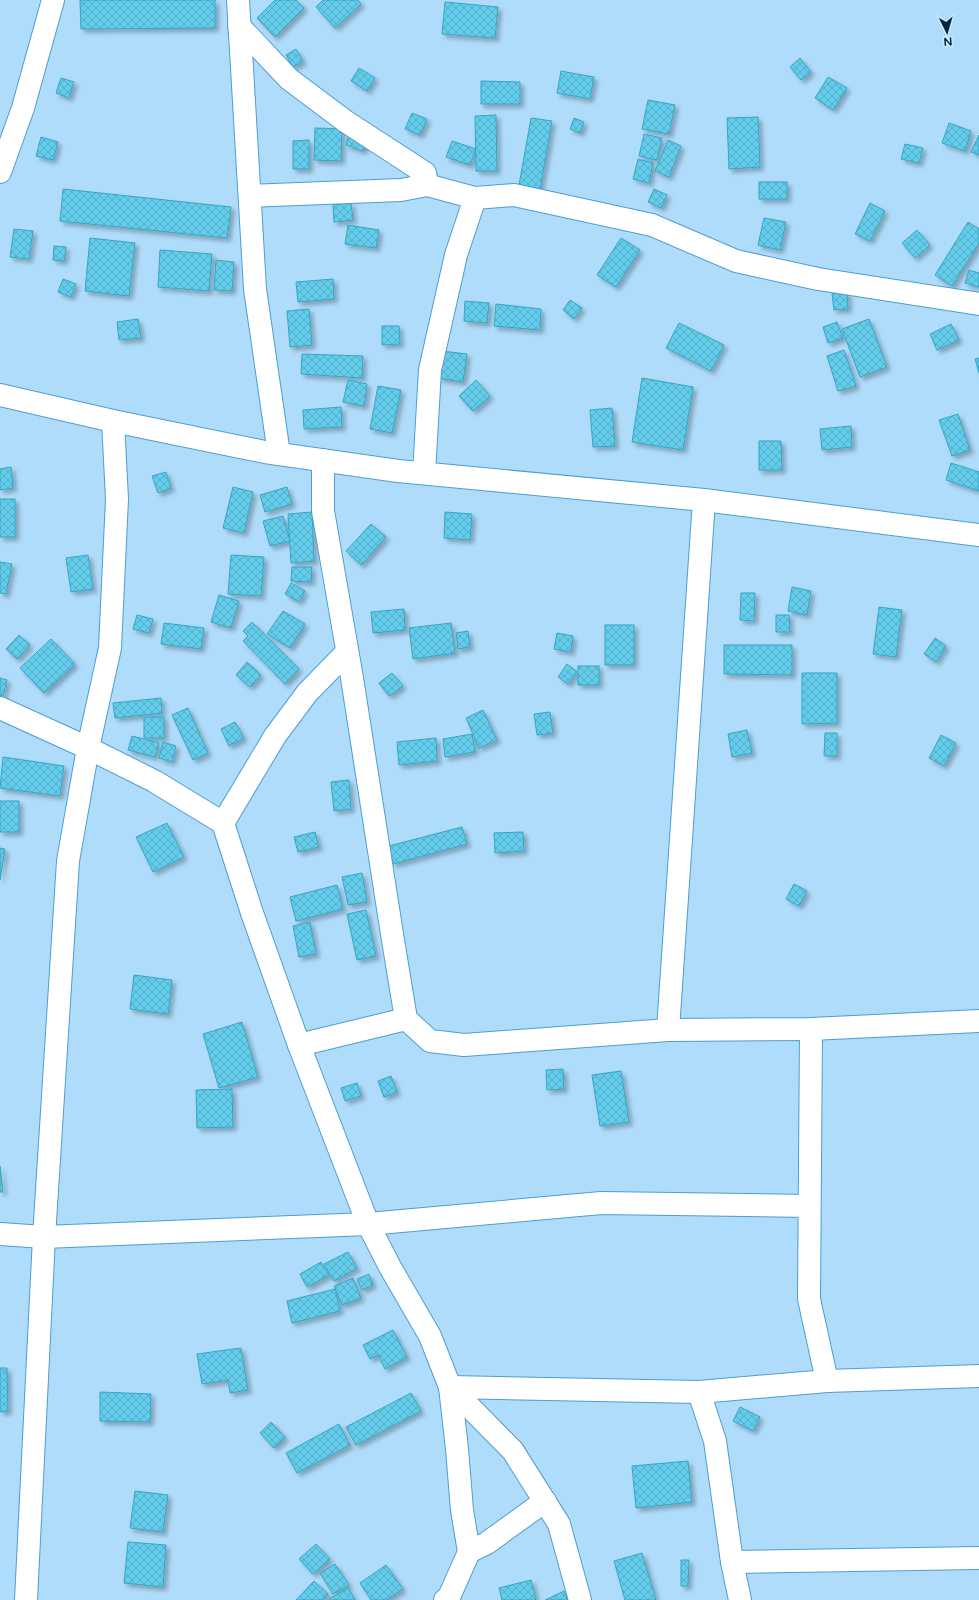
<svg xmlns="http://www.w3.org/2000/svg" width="979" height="1600" font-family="'Varela Round',sans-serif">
	<defs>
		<pattern id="building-cross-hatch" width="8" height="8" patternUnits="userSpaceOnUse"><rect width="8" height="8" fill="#63ccea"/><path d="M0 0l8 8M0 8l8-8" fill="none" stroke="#54afc9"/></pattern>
		<filter id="shadow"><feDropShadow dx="3.5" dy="3.5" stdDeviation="2" flood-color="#0004"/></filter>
	</defs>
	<rect width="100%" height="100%" fill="#b0dcfb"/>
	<g fill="url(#building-cross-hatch)" stroke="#35a5c1" filter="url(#shadow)">
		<path d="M80,0H215V28L81,29Z"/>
		<path d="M275,0H296L304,8L275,37L257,18Z"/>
		<path d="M323,0H358L361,4L335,28L316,7Z"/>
		<path d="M445,2L498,7L495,38L442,34Z"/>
		<path d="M296,49L303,61L293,67L286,55Z"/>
		<path d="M800,58L811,72L801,80L790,67Z"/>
		<path d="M359,68L375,78L367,91L351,81Z"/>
		<path d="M561,71L594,77L590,99L557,93Z"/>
		<path d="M828,77L847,88L833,110L815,98Z"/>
		<path d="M61,78L74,82L69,98L56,93Z"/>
		<path d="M481,81L520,82V104H481Z"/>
		<path d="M648,100L675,105L669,134L642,129Z"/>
		<path d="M412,113L427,119L420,135L405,129Z"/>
		<path d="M496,115L497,171H476L475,116Z"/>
		<path d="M758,117L760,167L729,169L727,118Z"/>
		<path d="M531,118L552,121L540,189L519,185Z"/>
		<path d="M574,118L584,122L580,133L570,129Z"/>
		<path d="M949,123L971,131L965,151L942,143Z"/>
		<path d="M315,128L342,129L341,161L314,160Z"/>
		<path d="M349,134L367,140L363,151L346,145Z"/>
		<path d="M644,134L662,138L657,160L639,156Z"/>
		<path d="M979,135V155L971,152Z"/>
		<path d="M41,137L58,142L53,160L36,156Z"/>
		<path d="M309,140V169H293V141Z"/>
		<path d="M668,140L681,146L669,177L655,171Z"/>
		<path d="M452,141L476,149L470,165L446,157Z"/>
		<path d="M905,144L923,148L919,163L901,159Z"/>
		<path d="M638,159L653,163L649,183L633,179Z"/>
		<rect x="759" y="182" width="28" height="17"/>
		<path d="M63,189L231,207L227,238L60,221Z"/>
		<path d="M654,189L667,195L661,208L648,202Z"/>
		<path d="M351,203L353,220L334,222L333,205Z"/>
		<path d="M870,203L885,211L870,241L855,234Z"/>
		<path d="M764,218L786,222L780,250L758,245Z"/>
		<path d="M968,222L979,229V243L952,286L935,275Z"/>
		<path d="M348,225L379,230L376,248L345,244Z"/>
		<path d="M14,229L33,231L29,259L10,257Z"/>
		<path d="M917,230L930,245L915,258L902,243Z"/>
		<path d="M90,238L135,243L129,296L85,291Z"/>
		<path d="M621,238L640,250L616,287L597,275Z"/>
		<path d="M54,246L66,247L64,261L53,260Z"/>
		<path d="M160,250L212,254L209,291L158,287Z"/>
		<path d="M216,260L234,262L232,291L214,290Z"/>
		<path d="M969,270L979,273V287L965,283Z"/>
		<path d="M63,279L76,284L71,297L58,292Z"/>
		<path d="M333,279L334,299L298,302L296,282Z"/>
		<path d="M847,292L848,309L834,310L832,294Z"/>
		<path d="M570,300L582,308L574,319L563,310Z"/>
		<path d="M465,301L489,303L487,323L464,321Z"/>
		<path d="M496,304L541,309L540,330L494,326Z"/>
		<path d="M309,309L312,345L290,347L287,311Z"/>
		<path d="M138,319L141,338L119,340L117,322Z"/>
		<path d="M869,319L887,367L860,377L842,329Z"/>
		<path d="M837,322L843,338L828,343L823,327Z"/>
		<path d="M679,323L724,345L711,371L666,348Z"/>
		<path d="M951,324L959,340L937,350L930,334Z"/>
		<path d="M382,326H399L400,344L382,345Z"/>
		<path d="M844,350L856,386L838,391L827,356Z"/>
		<path d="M441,351L467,354L463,382L438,378Z"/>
		<path d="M302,354L363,356L362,378L301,374Z"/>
		<path d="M979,358V373L975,359Z"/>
		<path d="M642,378L693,387L683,450L632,442Z"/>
		<path d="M348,380L367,384L364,406L343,402Z"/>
		<path d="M476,380L490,396L473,411L459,396Z"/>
		<path d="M378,386L401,390L392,433L370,429Z"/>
		<path d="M341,407L342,427L304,429L303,410Z"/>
		<path d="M612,408L615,446L593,447L590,410Z"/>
		<path d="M958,414L970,450L952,456L939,420Z"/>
		<path d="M851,426L852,447L822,450L820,429Z"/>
		<path d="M759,441H781L782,470H759Z"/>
		<path d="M951,463L979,472V491L946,480Z"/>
		<path d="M11,467L13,488L0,490V469Z"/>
		<path d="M166,472L171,488L158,493L152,476Z"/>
		<path d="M233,487L253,492L244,533L223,528Z"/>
		<path d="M287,487L292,504L265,512L260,495Z"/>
		<rect x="0" y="499" width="15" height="38"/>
		<path d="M312,512L314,561L291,563L288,514Z"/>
		<path d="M445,512L472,514L470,540L444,538Z"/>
		<path d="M283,516L290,541L270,546L263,521Z"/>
		<path d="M371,524L386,537L361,565L346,551Z"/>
		<path d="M88,555L93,589L71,592L66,558Z"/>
		<path d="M231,555L264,557L261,596L228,594Z"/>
		<path d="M0,562L12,564L6,594L0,593Z"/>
		<path d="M292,567H312L311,582L291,581Z"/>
		<path d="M291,583L305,591L299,602L285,594Z"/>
		<path d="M792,587L811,591L807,615L788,611Z"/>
		<path d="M741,593H755L754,621L740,620Z"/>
		<path d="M219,595L239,601L231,628L211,622Z"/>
		<path d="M879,607L902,610L896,657L873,654Z"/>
		<path d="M404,609L405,630L373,633L371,612Z"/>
		<path d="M283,611L305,624L290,648L267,634Z"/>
		<path d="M137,615L153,619L149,633L133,629Z"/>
		<path d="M776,615H789L790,632H776Z"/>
		<path d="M252,622L299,669L285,684L243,641L248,636L243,631Z"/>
		<path d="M164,623L204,628L201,649L161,644Z"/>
		<path d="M451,623L455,653L413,659L409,628Z"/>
		<rect x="605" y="625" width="29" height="40"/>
		<path d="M468,631L470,647L458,649L456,633Z"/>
		<path d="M557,633L573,636L571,652L554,649Z"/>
		<path d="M19,635L30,645L17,659L6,649Z"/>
		<path d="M935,638L946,646L936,662L924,654Z"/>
		<path d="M51,639L75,664L44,693L20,668Z"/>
		<path d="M724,645H792V675L724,674Z"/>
		<path d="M247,662L261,675L250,687L236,675Z"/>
		<path d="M567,664L577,672L568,684L558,677Z"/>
		<rect x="578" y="666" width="21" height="19"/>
		<path d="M392,673L403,686L389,696L379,683Z"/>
		<path d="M802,673H837V723L802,724Z"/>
		<path d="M0,678L7,680L3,696L0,695Z"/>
		<path d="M161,698L162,713L115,718L113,703Z"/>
		<path d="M188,708L208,753L193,760L172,715Z"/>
		<path d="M483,710L497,740L479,748L466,718Z"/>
		<path d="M550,712L553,733L537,735L534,714Z"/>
		<rect x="144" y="717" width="20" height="21"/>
		<path d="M235,722L244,738L229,746L221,729Z"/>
		<path d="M747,730L752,753L732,757L728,734Z"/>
		<path d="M825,733H837V756H824Z"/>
		<path d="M472,734L475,752L445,757L443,739Z"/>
		<path d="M941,735L956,743L944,766L929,758Z"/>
		<path d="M132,736L159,743L155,757L128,750Z"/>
		<path d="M436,738L437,761L399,765L397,742Z"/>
		<path d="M163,742L176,746L172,762L159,758Z"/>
		<path d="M3,757L64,766L60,796L0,788Z"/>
		<path d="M349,780L351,809L334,811L331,782Z"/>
		<rect x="0" y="801" width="19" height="31"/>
		<path d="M167,823L184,857L153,872L136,837Z"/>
		<path d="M462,827L467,844L393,864L389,846Z"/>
		<path d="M315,832L319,847L298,852L294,837Z"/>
		<path d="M523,832L524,851L495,853L494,833Z"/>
		<path d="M0,848L5,849L0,880Z"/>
		<path d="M362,873L367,902L348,905L342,877Z"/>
		<path d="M794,884L807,891L799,906L786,899Z"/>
		<path d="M337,885L343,909L296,921L290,897Z"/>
		<path d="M366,910L376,956L357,960L347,914Z"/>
		<path d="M310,922L316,954L299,957L293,926Z"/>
		<path d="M134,975L172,980L168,1014L130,1009Z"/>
		<path d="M242,1022L258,1077L219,1088L203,1034Z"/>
		<path d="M563,1069L564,1089L547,1090L546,1070Z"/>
		<path d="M621,1071L629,1122L600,1126L592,1075Z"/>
		<path d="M391,1076L397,1092L384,1097L378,1081Z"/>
		<path d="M357,1083L361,1096L345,1101L341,1088Z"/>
		<path d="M232,1089L233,1127L197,1128L196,1090Z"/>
		<path d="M0,1166L3,1192H0Z"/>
		<path d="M348,1252L357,1268L334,1281L324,1264Z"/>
		<path d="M321,1262L329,1275L307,1287L300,1274Z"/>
		<path d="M369,1274L373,1285L362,1290L357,1279Z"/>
		<path d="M353,1278L361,1298L342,1305L334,1286Z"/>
		<path d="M335,1289L340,1311L292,1323L287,1301Z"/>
		<path d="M393,1330L407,1357L385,1369L378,1355L370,1359L363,1345Z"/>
		<path d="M241,1348L248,1390L230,1393L228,1380L202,1384L197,1354Z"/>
		<path d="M0,1368H7L8,1411L0,1412Z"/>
		<path d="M100,1392L151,1394L150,1422L100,1421Z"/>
		<path d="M411,1393L421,1411L356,1445L346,1427Z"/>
		<path d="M740,1407L760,1417L753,1431L733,1421Z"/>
		<path d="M271,1422L285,1437L274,1448L260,1433Z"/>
		<path d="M339,1424L350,1445L297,1473L286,1453Z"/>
		<path d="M688,1461L692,1502L636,1508L632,1466Z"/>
		<path d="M135,1491L168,1495L163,1532L130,1528Z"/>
		<path d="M128,1542L166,1545L163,1587L124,1583Z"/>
		<path d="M316,1544L330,1559L313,1574L299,1559Z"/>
		<path d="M642,1553L656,1600H625L614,1561Z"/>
		<path d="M681,1560H689L688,1586H681Z"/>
		<path d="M335,1564L349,1585L333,1594L320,1573Z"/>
		<path d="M386,1565L403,1589L386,1600H371L360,1583Z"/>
		<path d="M531,1580L536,1600H502L499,1588Z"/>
		<path d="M314,1581L328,1594L322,1600H296Z"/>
		<path d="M348,1588L355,1600H330L329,1599Z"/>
		<path d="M564,1591L568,1600H545Z"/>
	</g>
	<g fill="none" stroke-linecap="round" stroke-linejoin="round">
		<defs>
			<g id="minor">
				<path d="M238,0L255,289L279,454"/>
				<path d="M239,26L289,79L345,121L425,173L427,185"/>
				<path d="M0,172L23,108L53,0"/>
				<path d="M250,196L401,190L427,185L475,198L514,195L652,225L736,261L818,279L979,304"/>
				<path d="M0,395L113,421L265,452L398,471L704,500L979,535"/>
				<path d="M323,460V511L352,678L392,934L406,1019L430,1041L464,1045L668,1030L811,1029L979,1021"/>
				<path d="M424,473L430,370L456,255L475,198"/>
				<path d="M0,708L88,748L154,781L223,823L252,913L299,1045L368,1224L390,1267L430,1336L450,1387L457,1449L462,1510L469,1552L449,1597L445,1600"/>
				<path d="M223,823L275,736L307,693L347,652"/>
				<path d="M811,1029L809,1299L827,1381"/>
				<path d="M668,1030L704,500"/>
				<path d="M299,1045L406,1019"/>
				<path d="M0,1234L44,1237L368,1224L601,1203L809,1206"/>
				<path d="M450,1387L699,1392L827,1381L979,1376"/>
				<path d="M450,1387L513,1451L559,1524L580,1600"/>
				<path d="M699,1392L715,1441L732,1562L740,1600"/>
				<path d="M469,1552L487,1543L545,1501"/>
				<path d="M732,1562L979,1558"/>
				<path d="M26,1600L44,1237L68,861L88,748L110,648L117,499L113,421"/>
			</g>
		</defs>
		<use href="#minor" stroke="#4f9dce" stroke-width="24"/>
		<use href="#minor" stroke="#fff" stroke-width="22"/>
	</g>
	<g transform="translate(947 32) rotate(175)" stroke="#cae7fc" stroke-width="3" paint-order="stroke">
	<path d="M0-3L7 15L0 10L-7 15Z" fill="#032538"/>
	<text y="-6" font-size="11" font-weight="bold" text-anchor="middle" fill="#032538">N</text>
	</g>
</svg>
